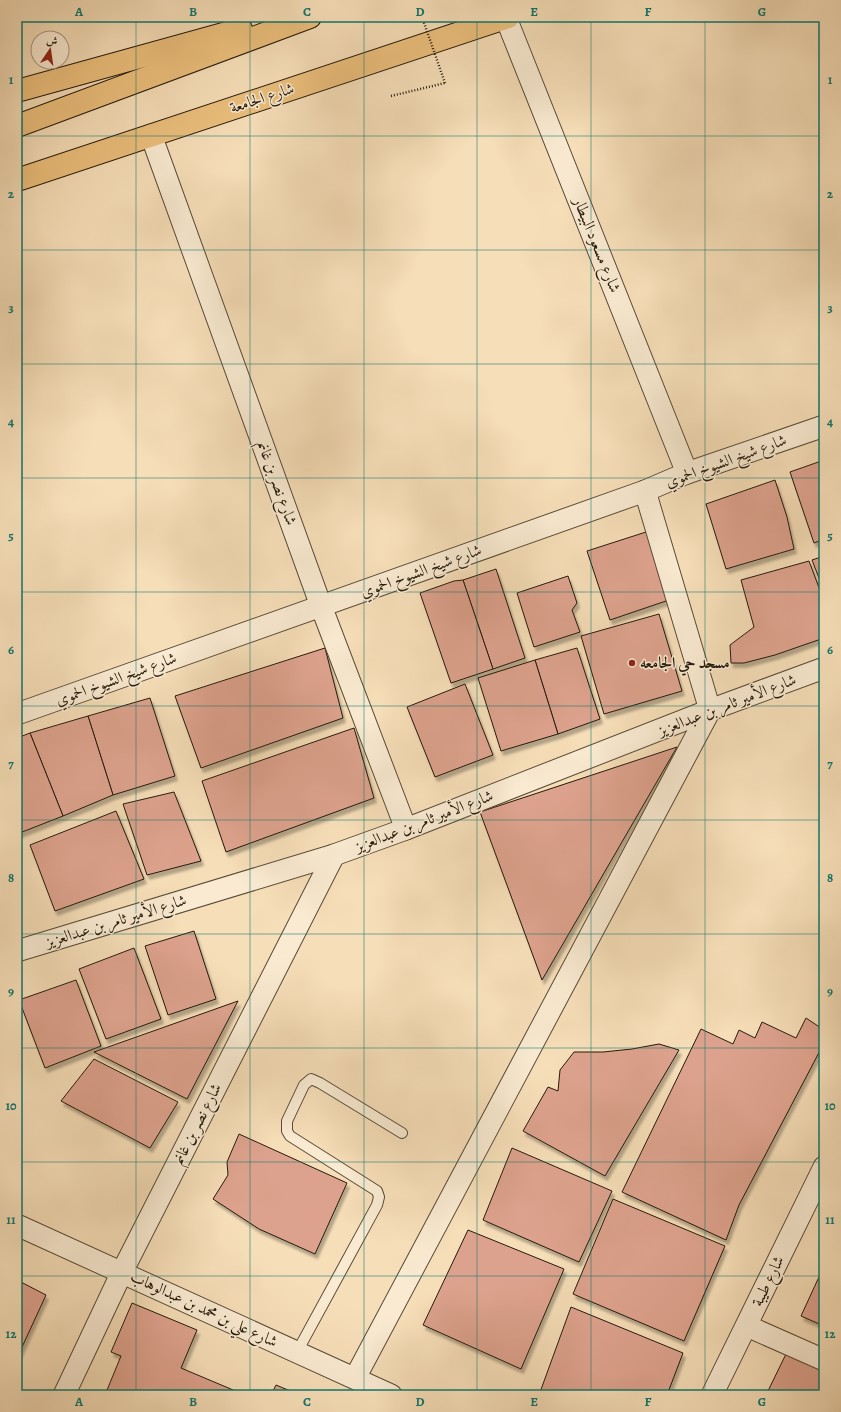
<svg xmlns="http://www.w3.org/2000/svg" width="841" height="1412" font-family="Alegreya,Amiri,serif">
	<defs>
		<filter id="shadow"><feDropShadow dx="2.5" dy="4.5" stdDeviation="1" flood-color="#0004"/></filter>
	</defs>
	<rect width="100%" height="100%" fill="#f6deb8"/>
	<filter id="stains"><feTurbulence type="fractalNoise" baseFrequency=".005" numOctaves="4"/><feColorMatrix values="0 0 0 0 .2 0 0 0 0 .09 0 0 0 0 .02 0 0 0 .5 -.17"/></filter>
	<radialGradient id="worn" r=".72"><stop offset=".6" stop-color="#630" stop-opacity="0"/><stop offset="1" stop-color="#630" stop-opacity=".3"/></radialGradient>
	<g fill="#dda28d" stroke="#241a0d" filter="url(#shadow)">
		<path d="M824,460V539L814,543L790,472Z"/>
		<path d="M775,480L787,517L794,549L726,569L706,504Z"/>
		<path d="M646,532L669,600L610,620L587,551Z"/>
		<path d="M824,556V591L812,560Z"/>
		<path d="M809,561L824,601V638L775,655L744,663H731L730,645L754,627L741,580Z"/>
		<path d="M496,569L525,658L493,669L463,580Z"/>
		<path d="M568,576L577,603L572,610L580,632L534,647L517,593Z"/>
		<path d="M463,580L493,669L451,683L420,593L454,581Z"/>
		<path d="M659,614L682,691L604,714L581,636Z"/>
		<path d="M325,648L343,718L201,768L175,696Z"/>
		<path d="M577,648L600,719L558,734L535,660Z"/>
		<path d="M535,660L558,734L501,751L478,678Z"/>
		<path d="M465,684L493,755L435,777L407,707Z"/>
		<path d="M150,698L175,776L113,795L88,716Z"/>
		<path d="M88,716L113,795L63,816L30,733Z"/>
		<path d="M354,728L374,798L226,852L202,781Z"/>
		<path d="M30,733L63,816L17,834V738Z"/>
		<path d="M677,747L542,980L480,812Z"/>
		<path d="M174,792L201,861L147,875L123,804Z"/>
		<path d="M116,811L144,879L55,911L30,845Z"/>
		<path d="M194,931L216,999L168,1015L145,946Z"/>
		<path d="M134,948L161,1019L106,1039L79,969Z"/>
		<path d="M76,980L101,1046L45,1068L19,1000Z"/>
		<path d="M238,1001L187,1099L94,1052Z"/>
		<path d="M806,1018L824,1030V1043L739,1205L726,1240L622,1192L701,1029L733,1044L739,1030L755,1038L762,1022L796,1038Z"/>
		<path d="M659,1044L679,1050L605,1176L523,1131L548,1087L558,1091L560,1070L574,1052H603L632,1049Z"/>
		<path d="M94,1059L178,1102L150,1148L61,1101Z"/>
		<path d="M239,1134L347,1183L315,1254L259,1229L213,1199L228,1175L227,1162Z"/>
		<path d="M512,1148L612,1191L579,1262L483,1220Z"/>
		<path d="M613,1199L725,1246L684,1341L573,1294Z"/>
		<path d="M468,1230L564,1269L521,1369L423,1325Z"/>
		<path d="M824,1266V1326L801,1316Z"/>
		<path d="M17,1280L46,1295L17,1358Z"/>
		<path d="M132,1303L197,1330L181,1368L245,1395H105L121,1356L111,1352Z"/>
		<path d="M571,1307L683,1353L667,1395H539Z"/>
		<path d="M787,1352L824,1369V1395H766Z"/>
		<path d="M276,1385L300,1395H271Z"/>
	</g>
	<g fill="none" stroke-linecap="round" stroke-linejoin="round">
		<defs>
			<path id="service" d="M297,1352L377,1205L379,1197L377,1191L290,1136L287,1131V1121L304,1085L311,1079L320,1083L402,1133"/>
			<g id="minor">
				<path d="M506,18L687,473"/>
				<path d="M151,135L321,606L406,829"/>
				<path d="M17,714L645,491L687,473L824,426"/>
				<path d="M17,951L334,855L406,829L710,710L824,668"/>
				<path d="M17,1225L391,1395"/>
				<path d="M747,1326L824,1360"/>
				<path d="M355,1378L710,710L645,491"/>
				<path d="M64,1395L122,1272L334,855"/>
				<path d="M712,1395L824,1167"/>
			</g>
			<g id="primary">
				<path d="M17,91L241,29"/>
				<path d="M17,126L310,17"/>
				<path d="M17,180L508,17"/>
			</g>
		</defs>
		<use href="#service" stroke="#584b38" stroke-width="12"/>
		<use href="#minor" stroke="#584b38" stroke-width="23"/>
		<use href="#primary" stroke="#241a0d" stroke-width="24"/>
		<path stroke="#241a0d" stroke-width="2.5" stroke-dasharray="1 2" stroke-linecap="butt" d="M391,96L445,83"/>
		<use href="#service" stroke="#f9ead1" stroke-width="10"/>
		<use href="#minor" stroke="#f9ead1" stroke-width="21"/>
		<use href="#primary" stroke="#ebbf7c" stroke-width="22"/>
		<path stroke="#241a0d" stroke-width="2.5" stroke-dasharray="1 2" stroke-linecap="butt" d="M422,17L445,83"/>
	</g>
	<path fill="none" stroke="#0f766e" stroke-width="1" stroke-opacity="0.55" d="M136,17V1395M250,17V1395M364,17V1395M477,17V1395M591,17V1395M705,17V1395M17,136H824M17,250H824M17,364H824M17,478H824M17,592H824M17,706H824M17,820H824M17,934H824M17,1048H824M17,1162H824M17,1276H824"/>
	<circle fill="#8f2418" stroke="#f9ead1" stroke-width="1.5" cx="632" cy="663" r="4"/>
	<g text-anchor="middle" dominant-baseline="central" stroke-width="3" stroke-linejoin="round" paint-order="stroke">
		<g font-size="16" fill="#241a0d" stroke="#f9ead1">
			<text transform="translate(262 98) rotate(-18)">شارع الجامعة</text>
			<text transform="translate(597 245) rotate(68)">شارع مسعود البيطار</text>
			<text transform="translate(726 461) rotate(-20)">شارع شيخ الشيوخ الحموي</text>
			<text transform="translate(277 483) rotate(70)">شارع نصر بن غانم</text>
			<text transform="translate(421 571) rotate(-20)">شارع شيخ الشيوخ الحموي</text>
			<text transform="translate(116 679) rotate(-20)">شارع شيخ الشيوخ الحموي</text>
			<text transform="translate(727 705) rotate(-21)">شارع الأمير ثامر بن عبدالعزيز</text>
			<text transform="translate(424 821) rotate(-21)">شارع الأمير ثامر بن عبدالعزيز</text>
			<text transform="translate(116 921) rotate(-17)">شارع الأمير ثامر بن عبدالعزيز</text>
			<text transform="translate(197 1124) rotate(-63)">شارع نصر بن غانم</text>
			<text transform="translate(768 1281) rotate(-64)">شارع طيبة</text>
			<text transform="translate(204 1309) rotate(25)">شارع علي بن محمد بن عبدالوهاب</text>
		</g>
		<g font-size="16" font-weight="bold" fill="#241a0d" stroke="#f9ead1" text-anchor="start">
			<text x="640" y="663">مسجد حي الجامعه</text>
		</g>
	</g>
	<rect width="841" height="1412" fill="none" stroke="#f6deb8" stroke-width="44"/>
	<g transform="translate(50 50) rotate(13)"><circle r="19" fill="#f9ead1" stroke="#a49783"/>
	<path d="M0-3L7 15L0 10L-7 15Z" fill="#8f2418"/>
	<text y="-6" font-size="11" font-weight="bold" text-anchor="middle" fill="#241a0d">ش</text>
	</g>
	<rect x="22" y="22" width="797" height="1368" fill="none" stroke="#0f766e" stroke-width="1.5"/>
	<g font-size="13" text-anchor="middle" font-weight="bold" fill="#0f766e">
		<text x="79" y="16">A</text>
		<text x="193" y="16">B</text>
		<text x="307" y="16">C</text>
		<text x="420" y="16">D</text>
		<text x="534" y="16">E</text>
		<text x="648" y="16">F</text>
		<text x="762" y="16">G</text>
		<text x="11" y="84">1</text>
		<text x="830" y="84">1</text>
		<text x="11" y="198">2</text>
		<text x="830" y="198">2</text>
		<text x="11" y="312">3</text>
		<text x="830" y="312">3</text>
		<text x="11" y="426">4</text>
		<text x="830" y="426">4</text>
		<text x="11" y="540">5</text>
		<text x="830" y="540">5</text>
		<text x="11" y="654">6</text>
		<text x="830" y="654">6</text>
		<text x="11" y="768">7</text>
		<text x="830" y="768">7</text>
		<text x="11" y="882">8</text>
		<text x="830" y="882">8</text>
		<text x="11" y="996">9</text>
		<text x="830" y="996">9</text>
		<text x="11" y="1110">10</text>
		<text x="830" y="1110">10</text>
		<text x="11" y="1224">11</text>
		<text x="830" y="1224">11</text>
		<text x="11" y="1338">12</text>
		<text x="830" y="1338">12</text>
		<text x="79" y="1406">A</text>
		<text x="193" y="1406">B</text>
		<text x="307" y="1406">C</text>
		<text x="420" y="1406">D</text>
		<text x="534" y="1406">E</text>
		<text x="648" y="1406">F</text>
		<text x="762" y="1406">G</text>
	</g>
	<rect width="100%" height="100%" filter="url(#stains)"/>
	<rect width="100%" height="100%" fill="url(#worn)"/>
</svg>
